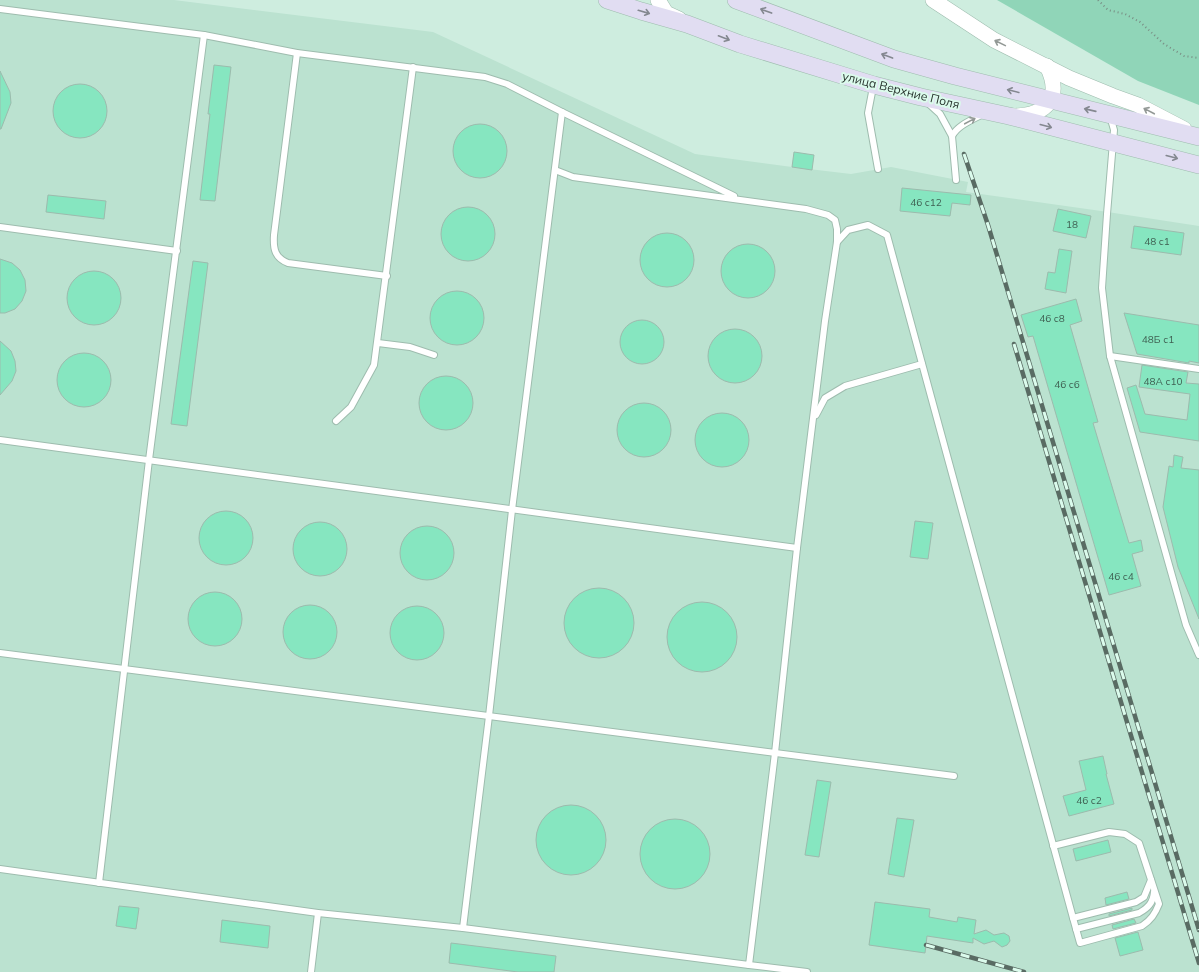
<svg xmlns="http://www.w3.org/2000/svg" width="1199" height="972" font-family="Mulish,sans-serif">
	<rect width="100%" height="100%" fill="#ceeddf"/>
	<path fill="#bbe2d0" d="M0,0H174L433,32L695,154L792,167L851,174L891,167L968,182L966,192L1101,211L1199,226V972H0Z"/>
	<path fill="#90d5b8" d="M997,0H1199V105L1138,81Z"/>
	<g fill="#86e6c0" stroke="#9cbbad">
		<path d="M214,65L231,67L215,201L200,200L210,114H208Z"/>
		<path d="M0,71L10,92L11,103L1,129H0Z"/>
		<circle cx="80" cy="111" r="27"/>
		<circle cx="480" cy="151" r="27"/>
		<path d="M794,152L814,155L812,170L792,167Z"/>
		<path d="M902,188L971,195L970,205L952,203L950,216L900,211Z"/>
		<path d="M48,195L106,201L104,219L46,212Z"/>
		<circle cx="468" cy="234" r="27"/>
		<path d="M1058,209L1091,216L1086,238L1053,231Z"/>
		<path d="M1134,226L1184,233L1181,255L1131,248Z"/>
		<circle cx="667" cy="260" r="27"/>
		<circle cx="748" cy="271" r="27"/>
		<path d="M1059,249L1072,251L1066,293L1045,289L1048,272L1055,273Z"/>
		<path d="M0,259L12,263L20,270L25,280L26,291L22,301L15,309L5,313H0Z"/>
		<path d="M193,261L208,263L187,426L171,424Z"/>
		<circle cx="94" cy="298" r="27"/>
		<circle cx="457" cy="318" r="27"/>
		<path d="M1076,299L1082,321L1070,325L1098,422L1093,423L1129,543L1141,540L1143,551L1132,554L1141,586L1109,595L1033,336L1028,337L1021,315Z"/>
		<path d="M1124,313L1199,325V363L1189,361V363L1137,354Z"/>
		<circle cx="642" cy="342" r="22"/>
		<circle cx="735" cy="356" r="27"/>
		<path d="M0,341L11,351L15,361L16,371L12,381L0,395Z"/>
		<circle cx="84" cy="380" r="27"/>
		<path d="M1142,365L1188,372L1186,383L1199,384V441L1140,432L1127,388L1136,385L1145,414L1187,420L1190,394L1139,387Z"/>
		<circle cx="446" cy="403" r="27"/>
		<circle cx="644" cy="430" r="27"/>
		<circle cx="722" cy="440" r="27"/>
		<path d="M1174,455L1183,457L1181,468L1199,470V619L1178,567L1163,507L1169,466L1173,467Z"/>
		<circle cx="226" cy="538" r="27"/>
		<path d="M915,521L933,523L928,559L910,557Z"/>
		<circle cx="320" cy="549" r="27"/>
		<circle cx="427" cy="553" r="27"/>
		<circle cx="599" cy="623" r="35"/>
		<circle cx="215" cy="619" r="27"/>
		<circle cx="702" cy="637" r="35"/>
		<circle cx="310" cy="632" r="27"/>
		<circle cx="417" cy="633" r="27"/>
		<path d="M1103,756L1107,774H1106L1114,804L1069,816L1063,796L1086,790L1079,761Z"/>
		<path d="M817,780L831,782L819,857L805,855Z"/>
		<circle cx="571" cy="840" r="35"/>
		<path d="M897,818L914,820L904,877L888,874Z"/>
		<circle cx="675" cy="854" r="35"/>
		<path d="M1108,840L1111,852L1076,861L1073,849Z"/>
		<path d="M1127,892L1129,899L1106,905L1105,898Z"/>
		<path d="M875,902L930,909L929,917L957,922L958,917L976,920L974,934L986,930L994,935L1004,933L1009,936L1010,941L1007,945L1002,947L994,941L984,944L973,938V943L927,936L925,953L869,945Z"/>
		<path d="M119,906L139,908L136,929L116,926Z"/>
		<path d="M1132,908V910L1109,916V914Z"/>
		<path d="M1134,919L1136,923L1113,929L1112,925Z"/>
		<path d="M222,920L270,926L268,948L220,942Z"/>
		<path d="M1138,932L1143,950L1120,956L1115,938Z"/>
		<path d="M451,943L556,956L554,972H518L449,963Z"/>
	</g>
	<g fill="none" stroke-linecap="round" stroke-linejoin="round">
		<defs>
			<g id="service">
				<path d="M0,9L204,35L297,53L485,77L507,84L562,112L734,196"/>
				<path d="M297,53L274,235C273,249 275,258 288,263L387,276"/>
				<path d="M873,87L868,113L878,169"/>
				<path d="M928,103L940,114L952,136L956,180"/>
				<path d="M1110,116L1114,130L1107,214L1102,288L1110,356L1186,625L1199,655"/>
				<path d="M952,136C958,125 972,120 983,114"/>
				<path d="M0,227L177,251"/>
				<path d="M837,242L848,230L868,225L887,235L1073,918L1080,943L1142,926C1151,920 1155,914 1159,904L1139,843L1125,834L1109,832L1053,846"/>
				<path d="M378,343L410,347L434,355"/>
				<path d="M1110,356L1199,369"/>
				<path d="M816,415L825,398L845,386L922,364"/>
				<path d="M336,421L351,407L374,365L413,67"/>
				<path d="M0,440L797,548"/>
				<path d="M0,653L954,776"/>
				<path d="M0,869L318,913L463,928L749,965L775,753L797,548L825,321L837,242V229L835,220L828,215L806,209L573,177L555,170"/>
				<path d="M99,883L149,460L204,35"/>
				<path d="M1073,918L1136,902L1144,897L1151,880"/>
				<path d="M463,928L489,716L512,510L562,112"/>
				<path d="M1076,929L1139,913C1148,908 1153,903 1154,892"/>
				<path d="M749,965L807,972"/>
				<path d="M311,972L318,913"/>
			</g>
			<g id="tertiary">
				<path d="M658,0L666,13L679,19"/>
				<path d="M933,0L994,40L1069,78L1113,96L1138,105L1184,129"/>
				<path d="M1012,116C1046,116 1063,99 1047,66"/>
			</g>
			<g id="secondary">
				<path d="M607,0L641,11L687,24L740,44L874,85L921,97L1009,116L1199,165"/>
				<path d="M736,0L894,59L955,76L1199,137"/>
			</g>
		</defs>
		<use href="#service" stroke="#9ebcae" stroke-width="8"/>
		<use href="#tertiary" stroke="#9ebcae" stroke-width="16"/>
		<use href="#secondary" stroke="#9ebcae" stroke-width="18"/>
		<path stroke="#798e84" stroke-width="2" stroke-dasharray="1 3" stroke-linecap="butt" d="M1098,0L1108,10L1125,14L1140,22L1164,44L1184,56L1199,58"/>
		<use href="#service" stroke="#fff" stroke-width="6"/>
		<use href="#tertiary" stroke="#fff" stroke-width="15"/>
		<use href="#secondary" stroke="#e1ddf2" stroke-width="17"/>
		<defs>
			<g id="rail">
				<path d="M964,154L988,225L1199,930"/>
				<path d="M1014,344L1199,963"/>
				<path d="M926,945L1024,972"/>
			</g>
		</defs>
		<use href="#rail" stroke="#596b63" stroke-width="4.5"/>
		<use href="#rail" stroke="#dbfbec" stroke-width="3" stroke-dasharray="9" stroke-linecap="butt"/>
	</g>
	<defs><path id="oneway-shaft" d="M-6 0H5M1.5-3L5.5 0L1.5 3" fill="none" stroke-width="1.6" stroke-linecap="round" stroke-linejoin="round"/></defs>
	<g stroke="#848890">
		<use href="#oneway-shaft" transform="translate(766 11) rotate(-160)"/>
		<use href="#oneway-shaft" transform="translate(644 12) rotate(16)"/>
		<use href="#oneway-shaft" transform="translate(724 38) rotate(21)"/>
		<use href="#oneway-shaft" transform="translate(887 56) rotate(-160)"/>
		<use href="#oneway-shaft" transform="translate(1013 91) rotate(-166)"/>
		<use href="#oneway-shaft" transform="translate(1090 110) rotate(-167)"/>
		<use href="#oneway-shaft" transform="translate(1046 126) rotate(15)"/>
		<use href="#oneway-shaft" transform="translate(1172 157) rotate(15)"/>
	</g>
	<g stroke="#939996">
		<use href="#oneway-shaft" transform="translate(1000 43) rotate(-154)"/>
		<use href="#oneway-shaft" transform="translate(1149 111) rotate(-152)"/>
		<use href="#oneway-shaft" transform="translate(970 121) rotate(-28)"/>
	</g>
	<g text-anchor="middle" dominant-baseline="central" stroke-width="4" stroke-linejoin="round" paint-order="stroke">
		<g font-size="10" fill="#3f6052">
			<text x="926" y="202">46 с12</text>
			<text x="1072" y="224">18</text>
			<text x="1157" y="241">48 с1</text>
			<text x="1052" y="318">46 с8</text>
			<text x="1158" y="339">48Б с1</text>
			<text x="1163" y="381">48А с10</text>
			<text x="1067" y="384">46 с6</text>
			<text x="1121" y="576">46 с4</text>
			<text x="1089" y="800">46 с2</text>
		</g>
		<g font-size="12" fill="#27332d" stroke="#dbfbec">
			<text transform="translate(901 90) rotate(14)">улица Верхние Поля</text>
		</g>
	</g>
</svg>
